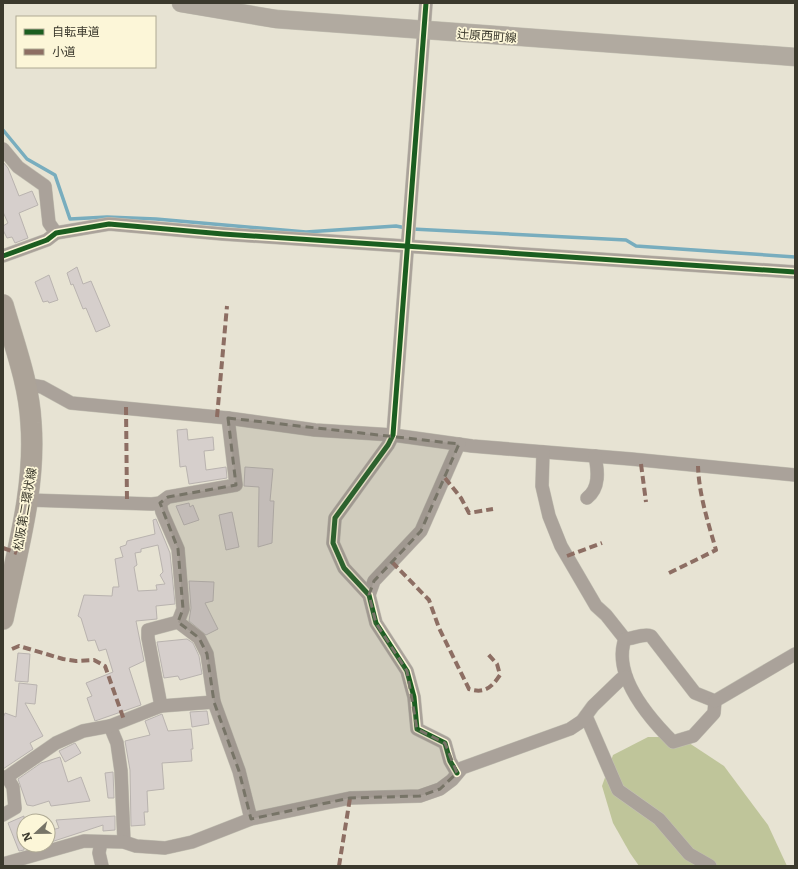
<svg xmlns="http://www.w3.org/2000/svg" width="798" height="869" font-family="Literata,'Noto Sans JP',serif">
	<rect width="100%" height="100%" fill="#e7e3d3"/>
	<path fill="#bfc59a" d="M648,737H680L724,766L768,825L787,866H639L630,853L613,823L602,786L613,755Z"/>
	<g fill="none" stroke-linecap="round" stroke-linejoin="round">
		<g stroke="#78adbe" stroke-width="3.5">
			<path d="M3,130L27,159L55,175L70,219L107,217L156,219L306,232L396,226L406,228"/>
			<path d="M412,229L626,240L636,246L795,257"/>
		</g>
	</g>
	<g fill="#d6cfcc" stroke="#b9b3af" fill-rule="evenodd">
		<path d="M3,162L8,168L19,196L32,191L38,205L19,213L28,238L15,243L12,237L7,238L3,230V226L8,223L3,212Z"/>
		<path d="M77,267L83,284L91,281L110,326L96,332L86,308L83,309L73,284L71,285L67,273Z"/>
		<path d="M49,275L58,300L49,303L48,301L43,302L35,282Z"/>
		<path d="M187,429L188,440L213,437L214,450L204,451L206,470L226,467L227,478L189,484L186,466L180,467L177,430Z"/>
		<path d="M245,467L273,469L270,501H274L272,543L258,547L259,487L244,486Z"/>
		<path d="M189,503L190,507L193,505L199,520L184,525L176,506Z"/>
		<path d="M232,512L239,547L226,550L219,515Z"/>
		<path d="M156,519L170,553L175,604L156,606L157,619L136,621L144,661L129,668L141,705L95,721L87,698L92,696L86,683L113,672L106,649L99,651L95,640L88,641L81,618L78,616L84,595L112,596L113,587H119L115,559L123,557L120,547L126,545L127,541L155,534L153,520ZM158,545L163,572L160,575L165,584L156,585L157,590L138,591L134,567L137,565L135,553L141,552V549Z"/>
		<path d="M189,581L214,582L213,601L205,603L218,629L206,635L189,621L191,608Z"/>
		<path d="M187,639L193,643L199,656L202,674L180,680L178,676L164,678L157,642Z"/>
		<path d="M18,653L30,654L28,682L15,681Z"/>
		<path d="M19,683L37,685L35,704L25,703L43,736L30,743L33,749L3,769V718L5,713L16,717Z"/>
		<path d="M207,711L209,724L192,727L190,712Z"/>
		<path d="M162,714L168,731L191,729L193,749H191L192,761L162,763L164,789L147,791L148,812H144L145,825L131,826L130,770L125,741L150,735L145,721Z"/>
		<path d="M75,743L81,753L65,762L59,751Z"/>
		<path d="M60,757L68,782L81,777L90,801L51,806L49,801L33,806L27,805L18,779L41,763Z"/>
		<path d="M113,772L114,798H108L105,773Z"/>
		<path d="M24,816V850L19,851L8,823Z"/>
		<path d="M115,816V830L103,831V825L48,843V831L59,828L56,820Z"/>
	</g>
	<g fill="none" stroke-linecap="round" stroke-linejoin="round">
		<defs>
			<g id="street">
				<path d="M426,3L393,435L388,445L335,518L333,543L344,568L369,595L376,623L407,671L414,697L417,729L445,743L450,761L457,773"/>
				<path d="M3,149L18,167L45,186L49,223L56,233"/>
				<path d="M3,256L47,240L56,233L109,224L223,234L795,272"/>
				<path d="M25,384L42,387L71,403L228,418L315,430L393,435L472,446L631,459L795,475"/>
				<path d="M543,452L542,486L549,516L561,546L596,606L606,615L625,639"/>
				<path d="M587,498C600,488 598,471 595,456"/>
				<path d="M28,500L152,504L160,503L168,497L236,485L228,418"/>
				<path d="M160,503L162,512L178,549L183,609L178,622"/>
				<path d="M369,595L374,581L421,531L459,444"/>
				<path d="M625,639C612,675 649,718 673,742L693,736L714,713L715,701"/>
				<path d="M625,639C633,639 643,633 651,636L695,693L715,701"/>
				<path d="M715,701L795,654"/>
				<path d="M161,706L148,638V630L178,622L199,638L207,654L214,702L239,771L251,819"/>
				<path d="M586,716L618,790L659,819L689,854L710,866"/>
				<path d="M110,726L117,743L121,771L124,842"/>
				<path d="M3,777H7L56,743L83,731L110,726L161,706L214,702"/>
				<path d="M3,815L15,808L13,787L7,777"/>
				<path d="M101,842L99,853L102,866"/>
				<path d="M3,864L84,841L124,842L136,846L165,848L192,842L251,819L350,798L420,796L440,789L452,780L462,768L570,729L582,721L593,706L621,679L626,677"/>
			</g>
			<path id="secondary" d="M181,3L276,19L795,57"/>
			<path id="primary" d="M3,305C14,344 29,383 31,423C36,489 16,555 3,619"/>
		</defs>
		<use href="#street" stroke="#c3c0b3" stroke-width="14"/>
		<use href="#secondary" stroke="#c3c0b3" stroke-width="19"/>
		<use href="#primary" stroke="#c3c0b3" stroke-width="22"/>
		<use href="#street" stroke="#aaa29a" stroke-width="13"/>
		<use href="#secondary" stroke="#b1aaa0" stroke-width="18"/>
		<use href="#primary" stroke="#aca398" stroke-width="21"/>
		<g stroke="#8d6e63" stroke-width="4" stroke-dasharray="8 4" stroke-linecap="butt">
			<path d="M126,407L127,502"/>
			<path d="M217,417L227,306"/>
			<path d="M641,464L646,502"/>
			<path d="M445,478L461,498L469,513L493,509"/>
			<path d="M3,548L17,553"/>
			<path d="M567,556L602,543"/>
			<path d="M392,562L429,600L439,628L469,689C485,694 492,687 500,675L497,664L488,654"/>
			<path d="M669,573L716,550C708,522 699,495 698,466"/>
			<path d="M12,649L19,646L63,659L76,661L94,660L105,666L124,720"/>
			<path d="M339,866L350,798"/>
		</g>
		<defs>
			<g id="cycleway">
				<path d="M426,3L393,435L388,445L335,518L333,543L344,568L369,595L376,623L407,671L414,697L417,729L445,743L450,761L457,773"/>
				<path d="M3,256L47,240L56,233L109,224L223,234L795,272"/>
			</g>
		</defs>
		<use href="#cycleway" stroke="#fcf6d8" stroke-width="8"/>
		<use href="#cycleway" stroke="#1b5e20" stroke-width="5"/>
	</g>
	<path fill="#777467" fill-opacity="0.2" stroke="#777467" stroke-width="3" stroke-dasharray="8 5" stroke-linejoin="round" d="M228,418L459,444L421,531L374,581L369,595L376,623L407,671L417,729L445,743L457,773L440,789L420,796L350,798L251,819L239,771L214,702L207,654L199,638L178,622L183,609L178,549L160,503L168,497L236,485Z"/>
	<g text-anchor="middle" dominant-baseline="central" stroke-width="3.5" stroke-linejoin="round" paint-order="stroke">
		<g font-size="12" fill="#3b392d" stroke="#fcf6d8">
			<text transform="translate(487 35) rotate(4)">辻原西町線</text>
			<text transform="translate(24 509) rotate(-80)">松阪第二環状線</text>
		</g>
	</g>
	<rect width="798" height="869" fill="none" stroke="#3b392d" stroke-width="8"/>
	<rect x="16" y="16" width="140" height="52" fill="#fcf6d8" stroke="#afaa94"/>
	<rect x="24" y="29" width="20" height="6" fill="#1b5e20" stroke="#afaa94"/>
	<text x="52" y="36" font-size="12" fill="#3b392d">自転車道</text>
	<rect x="24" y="49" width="20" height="6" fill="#8d6e63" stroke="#afaa94"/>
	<text x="52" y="56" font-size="12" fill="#3b392d">小道</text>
	<g transform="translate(36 833) rotate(248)"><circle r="19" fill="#fcf6d8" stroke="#afaa94"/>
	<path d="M0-3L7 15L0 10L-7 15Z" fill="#777467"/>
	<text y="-6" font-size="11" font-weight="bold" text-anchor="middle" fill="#3b392d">N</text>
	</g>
</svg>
